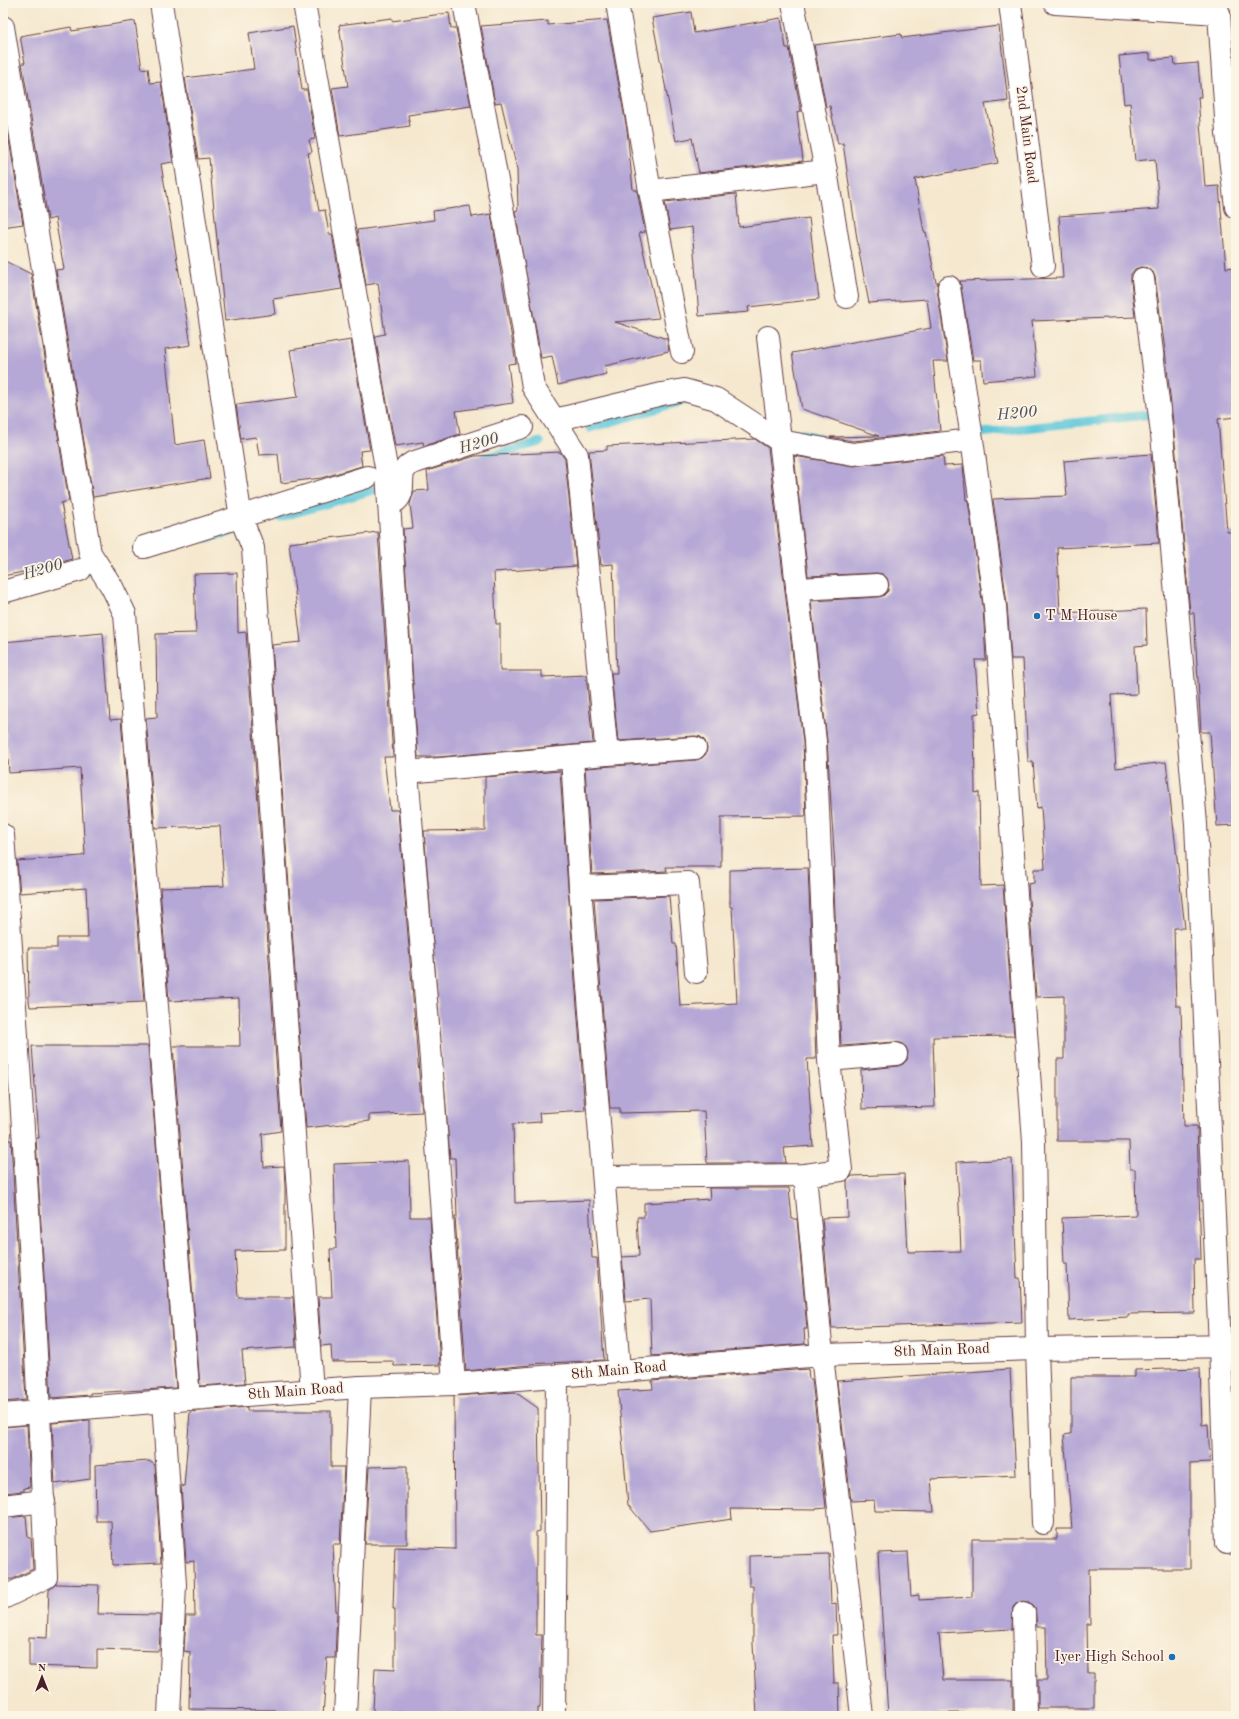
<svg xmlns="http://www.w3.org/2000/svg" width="1239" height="1719" font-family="'Old Standard TT',serif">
	<rect width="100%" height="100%" fill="#fcf5e5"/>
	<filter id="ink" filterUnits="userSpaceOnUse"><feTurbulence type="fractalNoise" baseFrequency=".025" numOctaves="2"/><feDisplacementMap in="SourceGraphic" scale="8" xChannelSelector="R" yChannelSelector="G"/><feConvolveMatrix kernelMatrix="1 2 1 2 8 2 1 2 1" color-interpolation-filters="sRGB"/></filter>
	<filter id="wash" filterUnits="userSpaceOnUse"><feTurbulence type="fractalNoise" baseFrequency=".012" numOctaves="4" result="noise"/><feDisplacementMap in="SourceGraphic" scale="16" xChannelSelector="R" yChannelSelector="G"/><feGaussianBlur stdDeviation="0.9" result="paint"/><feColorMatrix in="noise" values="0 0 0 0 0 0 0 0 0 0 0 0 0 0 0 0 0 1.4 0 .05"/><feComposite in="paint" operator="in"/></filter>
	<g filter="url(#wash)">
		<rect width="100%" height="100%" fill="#f5e8cf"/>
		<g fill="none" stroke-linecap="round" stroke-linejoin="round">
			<g stroke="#5fc8da" stroke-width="9">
				<path d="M590,428L690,399"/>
				<path d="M802,433L818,438"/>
				<path d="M971,434L1183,411"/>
				<path d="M484,458L540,442"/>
				<path d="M280,517L377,489"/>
				<path d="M207,538L231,532"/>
			</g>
		</g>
		<g id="blocks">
			<g fill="#b5a7d6">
				<path d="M691,12L694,33L781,18L786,48H789L801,111L797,112L803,161L699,173L692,138L676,141L652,18Z"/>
				<path d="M449,13L451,28H456L471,106L408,115L410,126L340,136L332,88L348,86L339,25L392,18V21Z"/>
				<path d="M607,20L627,130L633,190H637L645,232L639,233L659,318L615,322L667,339L669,351L605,366L607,374L558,385L552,356L541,358L515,211L518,210L517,169L501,102L495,103L481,26L548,21V25Z"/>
				<path d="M135,21L142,69L148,68L150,83L161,82L173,162L161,164L191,345L165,349L175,445L204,440L210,478L93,497L56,270L64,269L55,218L48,220L22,63H25L20,36L71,27L72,31Z"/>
				<path d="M293,26L302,90H307L315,139L309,140L312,152L308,153L319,211L325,210L329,234H332L342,289L273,299L275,314L225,321L209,158L198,159L185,78L254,69L249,33Z"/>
				<path d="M999,26L1008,101L985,104L998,163L915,179L924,232H926L936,282H938L937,289L948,361H933L940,431L853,441L830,437L879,436L802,409L792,353L931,328L927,299L869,303L858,246L843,143L838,144L830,106L826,107L814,45L901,34L902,38Z"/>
				<path d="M1150,53V60L1174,58L1175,65L1198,63L1201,97H1198L1205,187L1219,186L1226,268L1236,267V417L1218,419L1227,532H1236V825L1217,826L1210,732H1201L1194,613H1190L1174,432L1165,350L1155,277L1153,272L1148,268L1141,267L1135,269L1131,274V281L1135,317L1032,321L1037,376L983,381L981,360H973L960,281L1063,278L1059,216L1159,209L1155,159L1135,161L1130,103L1124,104L1119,56Z"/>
				<path d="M3,104L23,224L3,227Z"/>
				<path d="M736,194L739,227L809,218L819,299L748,307L749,312L699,316L692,227L670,230L665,202Z"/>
				<path d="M470,206L472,217L491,214L516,363L508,364L513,403L456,411L460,434L424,446L423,442L395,446L375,336L385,334L378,283L366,285L357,230L434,220L433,211Z"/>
				<path d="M3,260L31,274L69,501L61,503L72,559L33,570L3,576V418L8,417L3,391Z"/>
				<path d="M351,340L370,450L360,451L362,466L321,478L281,483L278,454L259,455L256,437L241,439L236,405L298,397L290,350Z"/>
				<path d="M755,439L768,448L803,742L806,816L721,817V867H666L667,871L592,874L585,768L696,760L702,758L706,754L707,748L705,741L701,737L695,736L618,741L611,673H617L613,564L601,565L589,451L607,450V446Z"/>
				<path d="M560,452L565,459L576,566L494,572L496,624H500V671H542V677L586,675L593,743L439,757H418L403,529L413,528L410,504L414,491L429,490L427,471L475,456Z"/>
				<path d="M1151,454L1159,543L1057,548L1060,613L1146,609L1147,645L1135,646L1137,694L1111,695L1116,768L1166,762L1185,928H1174L1176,1006H1181L1184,1126H1197L1201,1259H1194L1195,1313L1128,1314V1317L1069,1320L1067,1264H1064L1062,1218L1136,1215L1135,1169H1130L1129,1141H1057V1059H1064V996L1036,997L1028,884L1034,883V869H1045L1041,807L1037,808L1033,762H1028L1023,659H1011L1007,604L993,499L1067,496L1064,461Z"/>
				<path d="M794,456L854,466L943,456L944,466L963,465L966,500H968L983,607L986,660H975L979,713L974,714L975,793L979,792L981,886L1003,885L1014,1036L933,1037L935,1107L862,1109L861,1070L898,1066L903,1064L907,1060L908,1052L906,1047L901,1043L895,1042L841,1046L833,868H835L827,740L811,601L878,597L883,596L888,591L889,584L887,578L882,574L877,573L808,576Z"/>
				<path d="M378,532L393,757H384L390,810H398L422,1112L369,1115V1121L306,1128L272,645L301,642L289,543Z"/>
				<path d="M237,573L238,633L246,632L281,1131L262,1134L264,1167L284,1166L285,1187V1250L235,1251L238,1297H293L296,1347L242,1351L245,1383L200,1386L173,1046H240L239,998L169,1001L160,888L224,886L220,826L155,828L146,718L157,717L156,634L196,633L194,574Z"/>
				<path d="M103,633L110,720L121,719L144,1002L30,1007L29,1001L28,948H57V938H88L86,888L20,893L17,861L82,856V855H85L80,768L9,773L3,692V642Z"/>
				<path d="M560,771L568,888L585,1110L539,1113L540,1122L513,1124L515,1203L589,1200L592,1258H597L604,1360L530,1364V1365L466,1371L455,1217H457L455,1158H450L424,831L485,830V777Z"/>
				<path d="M808,868L816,1059H807L813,1146L784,1148L786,1163H707L704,1111L620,1113V1108H610L594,899L669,896L673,944H676L680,1006L737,1003L732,907H730V870Z"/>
				<path d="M32,1046H148L176,1388L90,1393V1395L51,1398L36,1138H39Z"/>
				<path d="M3,1140H11L26,1400L3,1402Z"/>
				<path d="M1012,1159L1017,1278H1020L1022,1322L832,1328L822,1218L848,1217L847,1181L852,1176L904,1174L908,1252L961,1251L957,1162Z"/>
				<path d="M409,1161L410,1217H430L440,1365L394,1366L393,1361L332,1362L331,1345L321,1346L318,1297H332L330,1249H336L334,1164Z"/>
				<path d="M709,1188H789L792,1219H797L807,1329H804L805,1344L652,1356L650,1299L626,1301L622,1257L639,1256L637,1217H644V1203L710,1199Z"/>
				<path d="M1200,1368L1202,1425L1208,1424L1210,1462L1190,1463V1569H1089L1090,1624H1087L1088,1673H1094V1708H1038V1680H1047L1046,1627H1037L1035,1607L1030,1602L1023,1601L1017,1603L1013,1607L1012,1629L939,1633L943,1680H1013V1713H937V1716H888L878,1553L908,1552L911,1596L919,1595V1600L972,1597V1539H1057V1529H1072L1064,1435L1071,1434V1377H1135V1370Z"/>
				<path d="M808,1369L809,1379H812L826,1508L816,1509V1510L731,1509L732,1519L650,1531L628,1505L618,1391L653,1389L652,1381Z"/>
				<path d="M1010,1369L1016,1475L931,1479L934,1512L875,1511L874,1500L851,1501L837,1381Z"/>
				<path d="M515,1392L538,1408L540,1531L536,1532V1635H542L540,1708H538V1716H455L422,1715V1713L373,1711L375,1668L395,1669V1609H393L395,1547L455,1549L454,1396Z"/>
				<path d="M247,1407V1411H331V1467H344L340,1544H333L336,1611H337L335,1658H327L323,1716H275V1710L189,1709L190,1652L184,1651L186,1616H195L194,1561L186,1562L181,1485L184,1487L190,1412Z"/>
				<path d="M90,1420V1479L55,1484L52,1423Z"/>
				<path d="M27,1425L30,1487L24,1488V1491L3,1493V1427Z"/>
				<path d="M149,1461L155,1465L161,1563L113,1565L111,1521H96L95,1465Z"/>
				<path d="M407,1466V1544H365L369,1467Z"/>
				<path d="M26,1516L28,1538H31L33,1569L13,1579L3,1580V1518Z"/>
				<path d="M829,1554L831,1604L836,1603L837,1635H832L834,1683H839L840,1716H757L753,1644V1586H749V1556Z"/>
				<path d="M56,1584L99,1585L98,1614L161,1615L159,1651L97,1649V1668L29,1666V1637L47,1638L49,1590Z"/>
			</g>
		</g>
	</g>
	<g filter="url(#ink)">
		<use href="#blocks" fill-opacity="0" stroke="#643d44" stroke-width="1"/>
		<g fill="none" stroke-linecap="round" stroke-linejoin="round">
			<defs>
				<g id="street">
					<path d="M161,3L241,518L253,548L312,1391"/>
					<path d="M304,3L387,473L407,772L431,1060L454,1384"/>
					<path d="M464,3L515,277L533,387L577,455L607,754L572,757L580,887L619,1370"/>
					<path d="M617,3L650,191L682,352"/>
					<path d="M793,3L826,171L847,297"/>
					<path d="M1010,3L1043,266"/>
					<path d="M1055,3L1219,13L1227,133H1236"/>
					<path d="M3,27L90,553L112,587L125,614L189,1399"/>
					<path d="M1227,133L1236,207"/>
					<path d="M650,191L826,171"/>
					<path d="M1143,279L1162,434L1196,824L1220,1346L1227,1543"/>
					<path d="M949,287L970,425L995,606L1034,1142L1037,1349L1043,1523"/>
					<path d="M555,420L662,394L684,390L716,399L780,441L853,454L972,440"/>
					<path d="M396,501C409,489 394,473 412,463L522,427"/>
					<path d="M144,547L367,477"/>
					<path d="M797,589L877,585"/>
					<path d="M3,592L80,570"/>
					<path d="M607,754L695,748"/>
					<path d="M407,772L572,757"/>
					<path d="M3,835C21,1082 37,1330 46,1577L3,1598"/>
					<path d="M580,887L688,883L696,972"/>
					<path d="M829,1060L896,1054"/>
					<path d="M805,1175L822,1355L862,1716"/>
					<path d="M604,1177L805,1175L841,1170L829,1060L815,741L768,337"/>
					<path d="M163,1401L175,1584L169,1716"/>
					<path d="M3,1415L189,1399L360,1387L454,1384L822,1355L1037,1349L1236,1346"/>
					<path d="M3,1506L44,1501"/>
					<path d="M1024,1613L1026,1716"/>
					<path d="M345,1716L360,1387"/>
					<path d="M554,1716L557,1376"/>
				</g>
			</defs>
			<use href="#street" stroke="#643d44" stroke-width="24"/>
			<use href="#street" stroke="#fff" stroke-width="22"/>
		</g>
	</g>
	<g fill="#1f6fb2" stroke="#fcf5e5" stroke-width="1.5">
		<circle cx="1037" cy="616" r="4"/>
		<circle cx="1172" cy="1657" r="4"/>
	</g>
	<g text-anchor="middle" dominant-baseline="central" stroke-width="3.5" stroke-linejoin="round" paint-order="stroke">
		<g font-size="15" fill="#4a1f2b" stroke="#fcf5e5">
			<text transform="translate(1026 135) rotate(83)">2nd Main Road</text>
			<text transform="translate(942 1351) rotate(-2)">8th Main Road</text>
			<text transform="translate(619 1371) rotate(-5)">8th Main Road</text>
			<text transform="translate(296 1392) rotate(-4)">8th Main Road</text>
		</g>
		<g font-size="15" fill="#4a1f2b" stroke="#fcf5e5" text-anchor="start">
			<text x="1045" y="616">T M House</text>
			<text x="1164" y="1657" text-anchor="end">Iyer High School</text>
		</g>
		<g font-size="16" font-style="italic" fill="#505260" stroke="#fcf5e5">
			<text transform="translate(1017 414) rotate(-6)">H200</text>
			<text transform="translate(479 444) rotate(-16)">H200</text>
			<text transform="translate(43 570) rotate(-16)">H200</text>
		</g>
	</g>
	<rect width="1239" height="1719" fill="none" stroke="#fcf5e5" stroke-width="16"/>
	<g transform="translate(42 1677)" stroke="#fcf5e5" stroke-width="3" paint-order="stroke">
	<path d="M0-3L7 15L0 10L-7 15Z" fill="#4a1f2b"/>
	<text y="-6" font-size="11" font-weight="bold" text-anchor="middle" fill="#4a1f2b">N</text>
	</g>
</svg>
